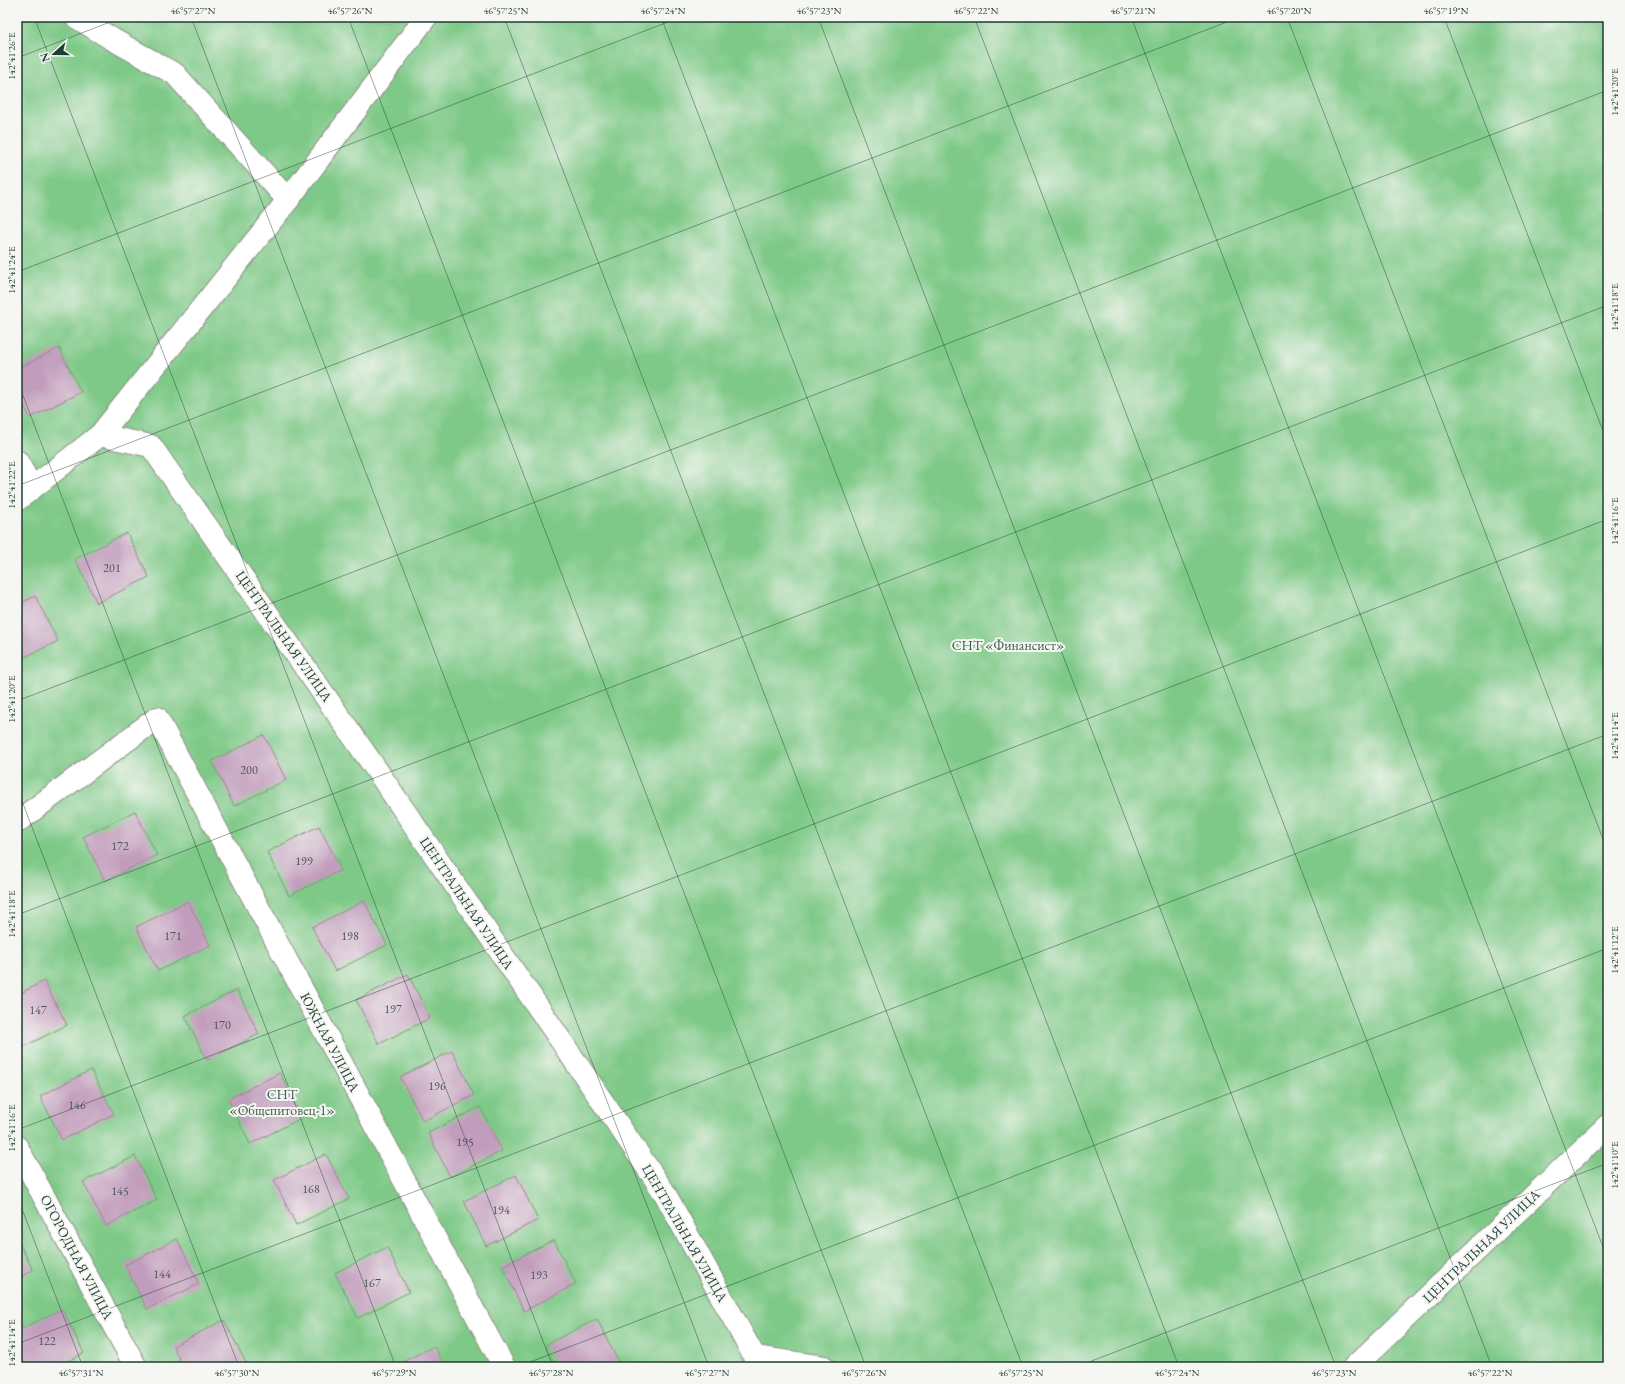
<svg xmlns="http://www.w3.org/2000/svg" width="1625" height="1384" font-family="'EB Garamond',serif">
	<rect width="100%" height="100%" fill="#f6f6f2"/>
	<filter id="ink" filterUnits="userSpaceOnUse"><feTurbulence type="fractalNoise" baseFrequency=".025" numOctaves="2"/><feDisplacementMap in="SourceGraphic" scale="8" xChannelSelector="R" yChannelSelector="G"/><feConvolveMatrix kernelMatrix="1 2 1 2 8 2 1 2 1" color-interpolation-filters="sRGB"/></filter>
	<filter id="wash" filterUnits="userSpaceOnUse"><feTurbulence type="fractalNoise" baseFrequency=".012" numOctaves="4" result="noise"/><feDisplacementMap in="SourceGraphic" scale="16" xChannelSelector="R" yChannelSelector="G"/><feGaussianBlur stdDeviation="0.9" result="paint"/><feColorMatrix in="noise" values="0 0 0 0 0 0 0 0 0 0 0 0 0 0 0 0 0 1.4 0 .05"/><feComposite in="paint" operator="in"/></filter>
	<g filter="url(#wash)">
		<rect width="100%" height="100%" fill="#f5e4d0"/>
		<rect fill="#7ec987" stroke="#4e835e" x="17" y="17" width="1591" height="1350"/>
		<g id="blocks">
			<g fill="#c19cbc">
				<path d="M59,348L81,392L30,418L17,392V369Z"/>
				<path d="M127,533L149,577L97,603L75,559Z"/>
				<path d="M35,596L58,641L17,661V605Z"/>
				<path d="M264,735L286,780L234,806L212,761Z"/>
				<path d="M135,811L157,855L105,881L83,837Z"/>
				<path d="M319,826L341,870L289,896L267,852Z"/>
				<path d="M188,901L210,945L158,971L136,927Z"/>
				<path d="M364,901L387,945L335,971L312,927Z"/>
				<path d="M408,974L430,1018L379,1044L356,1000Z"/>
				<path d="M44,981L67,1025L17,1050V995Z"/>
				<path d="M237,990L259,1034L207,1060L185,1016Z"/>
				<path d="M452,1051L474,1095L423,1121L400,1077Z"/>
				<path d="M91,1070L114,1114L62,1140L40,1096Z"/>
				<path d="M280,1073L302,1118L250,1144L228,1099Z"/>
				<path d="M480,1107L502,1151L450,1177L428,1133Z"/>
				<path d="M326,1154L349,1199L296,1225L274,1180Z"/>
				<path d="M135,1156L157,1200L106,1226L83,1182Z"/>
				<path d="M516,1175L538,1220L486,1246L464,1201Z"/>
				<path d="M17,1239L33,1270L17,1279Z"/>
				<path d="M177,1239L199,1284L147,1309L125,1265Z"/>
				<path d="M554,1240L576,1284L524,1311L502,1266Z"/>
				<path d="M387,1247L409,1292L358,1318L335,1273Z"/>
				<path d="M62,1309L84,1353L56,1367H26L17,1350V1331Z"/>
				<path d="M597,1319L619,1363L611,1367H556L545,1345Z"/>
				<path d="M224,1320L247,1365L243,1367H183L173,1346Z"/>
				<path d="M434,1346L445,1367H393Z"/>
			</g>
		</g>
	</g>
	<g filter="url(#ink)">
		<use href="#blocks" fill-opacity="0" stroke="#8a9082" stroke-width="1"/>
		<g fill="none" stroke-linecap="round" stroke-linejoin="round">
			<defs>
				<g id="minor">
					<path d="M288,200L426,17"/>
					<path d="M100,435L151,446L380,775L664,1192L760,1367"/>
					<path d="M17,461L32,488"/>
					<path d="M17,500L100,435L288,200L175,74L112,39L76,17"/>
					<path d="M17,822L157,718L504,1367"/>
					<path d="M17,1147L136,1367"/>
					<path d="M755,1357L824,1367"/>
					<path d="M1354,1367L1608,1125"/>
				</g>
			</defs>
			<use href="#minor" stroke="#8a9082" stroke-width="24"/>
			<use href="#minor" stroke="#fff" stroke-width="22"/>
		</g>
	</g>
	<path fill="none" stroke="#1f3d34" stroke-width="1" stroke-opacity="0.45" d="M34,17L553,1367M191,17L709,1367M348,17L866,1367M504,17L1023,1367M661,17L1179,1367M818,17L1336,1367M974,17L1492,1367M1131,17L1608,1260M1287,17L1608,852M1444,17L1608,444M1601,17L1608,36M17,58L123,17M17,272L681,17M17,380L396,1367M17,486L1240,17M17,701L1608,90M17,788L239,1367M17,915L1608,305M17,1130L1608,519M17,1196L83,1367M17,1344L1608,734M517,1367L1608,948M1076,1367L1608,1163"/>
	<g text-anchor="middle" dominant-baseline="central" stroke-width="4" stroke-linejoin="round" paint-order="stroke">
		<g font-size="12" fill="#485556">
			<text x="112" y="568">201</text>
			<text x="249" y="770">200</text>
			<text x="120" y="846">172</text>
			<text x="304" y="861">199</text>
			<text x="173" y="936">171</text>
			<text x="350" y="936">198</text>
			<text x="393" y="1009">197</text>
			<text x="38" y="1010">147</text>
			<text x="222" y="1025">170</text>
			<text x="437" y="1086">196</text>
			<text x="77" y="1105">146</text>
			<text x="465" y="1142">195</text>
			<text x="311" y="1189">168</text>
			<text x="120" y="1191">145</text>
			<text x="501" y="1210">194</text>
			<text x="162" y="1274">144</text>
			<text x="539" y="1275">193</text>
			<text x="372" y="1283">167</text>
			<text x="47" y="1341">122</text>
		</g>
		<g font-size="14" fill="#1f3d34" stroke="#f6f6f2">
			<text transform="translate(284 636) rotate(55)">ЦЕНТРАЛЬНАЯ УЛИЦА</text>
			<text transform="translate(467 903) rotate(56)">ЦЕНТРАЛЬНАЯ УЛИЦА</text>
			<text transform="translate(330 1042) rotate(62)">ЮЖНАЯ УЛИЦА</text>
			<text transform="translate(685 1233) rotate(60)">ЦЕНТРАЛЬНАЯ УЛИЦА</text>
			<text transform="translate(1481 1246) rotate(-44)">ЦЕНТРАЛЬНАЯ УЛИЦА</text>
			<text transform="translate(77 1257) rotate(62)">ОГОРОДНАЯ УЛИЦА</text>
		</g>
		<g font-size="14" fill="#376049" stroke="#f6f6f2">
			<text x="1008" y="645">СНТ «Финансист»</text>
			<text x="282" y="1094">СНТ<tspan x="282" dy="16">«Общепитовец-1»</tspan></text>
		</g>
	</g>
	<rect width="1625" height="1384" fill="none" stroke="#f6f6f2" stroke-width="44"/>
	<g transform="translate(54 54) rotate(249)" stroke="#f6f6f2" stroke-width="3" paint-order="stroke">
	<path d="M0-3L7 15L0 10L-7 15Z" fill="#1f3d34"/>
	<text y="-6" font-size="11" font-weight="bold" text-anchor="middle" fill="#1f3d34">N</text>
	</g>
	<rect x="22" y="22" width="1581" height="1340" fill="none" stroke="#1f3d34" stroke-width="1.5"/>
	<g font-size="10" text-anchor="middle" fill="#1f3d34">
		<text x="193" y="14">46°57'27"N</text>
		<text x="350" y="14">46°57'26"N</text>
		<text x="506" y="14">46°57'25"N</text>
		<text x="663" y="14">46°57'24"N</text>
		<text x="819" y="14">46°57'23"N</text>
		<text x="976" y="14">46°57'22"N</text>
		<text x="1133" y="14">46°57'21"N</text>
		<text x="1289" y="14">46°57'20"N</text>
		<text x="1446" y="14">46°57'19"N</text>
		<text transform="translate(11 56) rotate(-90)" y="4">142°41'26"E</text>
		<text transform="translate(1614 92) rotate(-90)" y="4">142°41'20"E</text>
		<text transform="translate(11 270) rotate(-90)" y="4">142°41'24"E</text>
		<text transform="translate(1614 307) rotate(-90)" y="4">142°41'18"E</text>
		<text transform="translate(11 485) rotate(-90)" y="4">142°41'22"E</text>
		<text transform="translate(1614 521) rotate(-90)" y="4">142°41'16"E</text>
		<text transform="translate(11 699) rotate(-90)" y="4">142°41'20"E</text>
		<text transform="translate(1614 736) rotate(-90)" y="4">142°41'14"E</text>
		<text transform="translate(11 914) rotate(-90)" y="4">142°41'18"E</text>
		<text transform="translate(1614 950) rotate(-90)" y="4">142°41'12"E</text>
		<text transform="translate(11 1128) rotate(-90)" y="4">142°41'16"E</text>
		<text transform="translate(1614 1165) rotate(-90)" y="4">142°41'10"E</text>
		<text transform="translate(11 1343) rotate(-90)" y="4">142°41'14"E</text>
		<text x="81" y="1376">46°57'31"N</text>
		<text x="237" y="1376">46°57'30"N</text>
		<text x="394" y="1376">46°57'29"N</text>
		<text x="551" y="1376">46°57'28"N</text>
		<text x="707" y="1376">46°57'27"N</text>
		<text x="864" y="1376">46°57'26"N</text>
		<text x="1021" y="1376">46°57'25"N</text>
		<text x="1177" y="1376">46°57'24"N</text>
		<text x="1334" y="1376">46°57'23"N</text>
		<text x="1490" y="1376">46°57'22"N</text>
	</g>
</svg>
